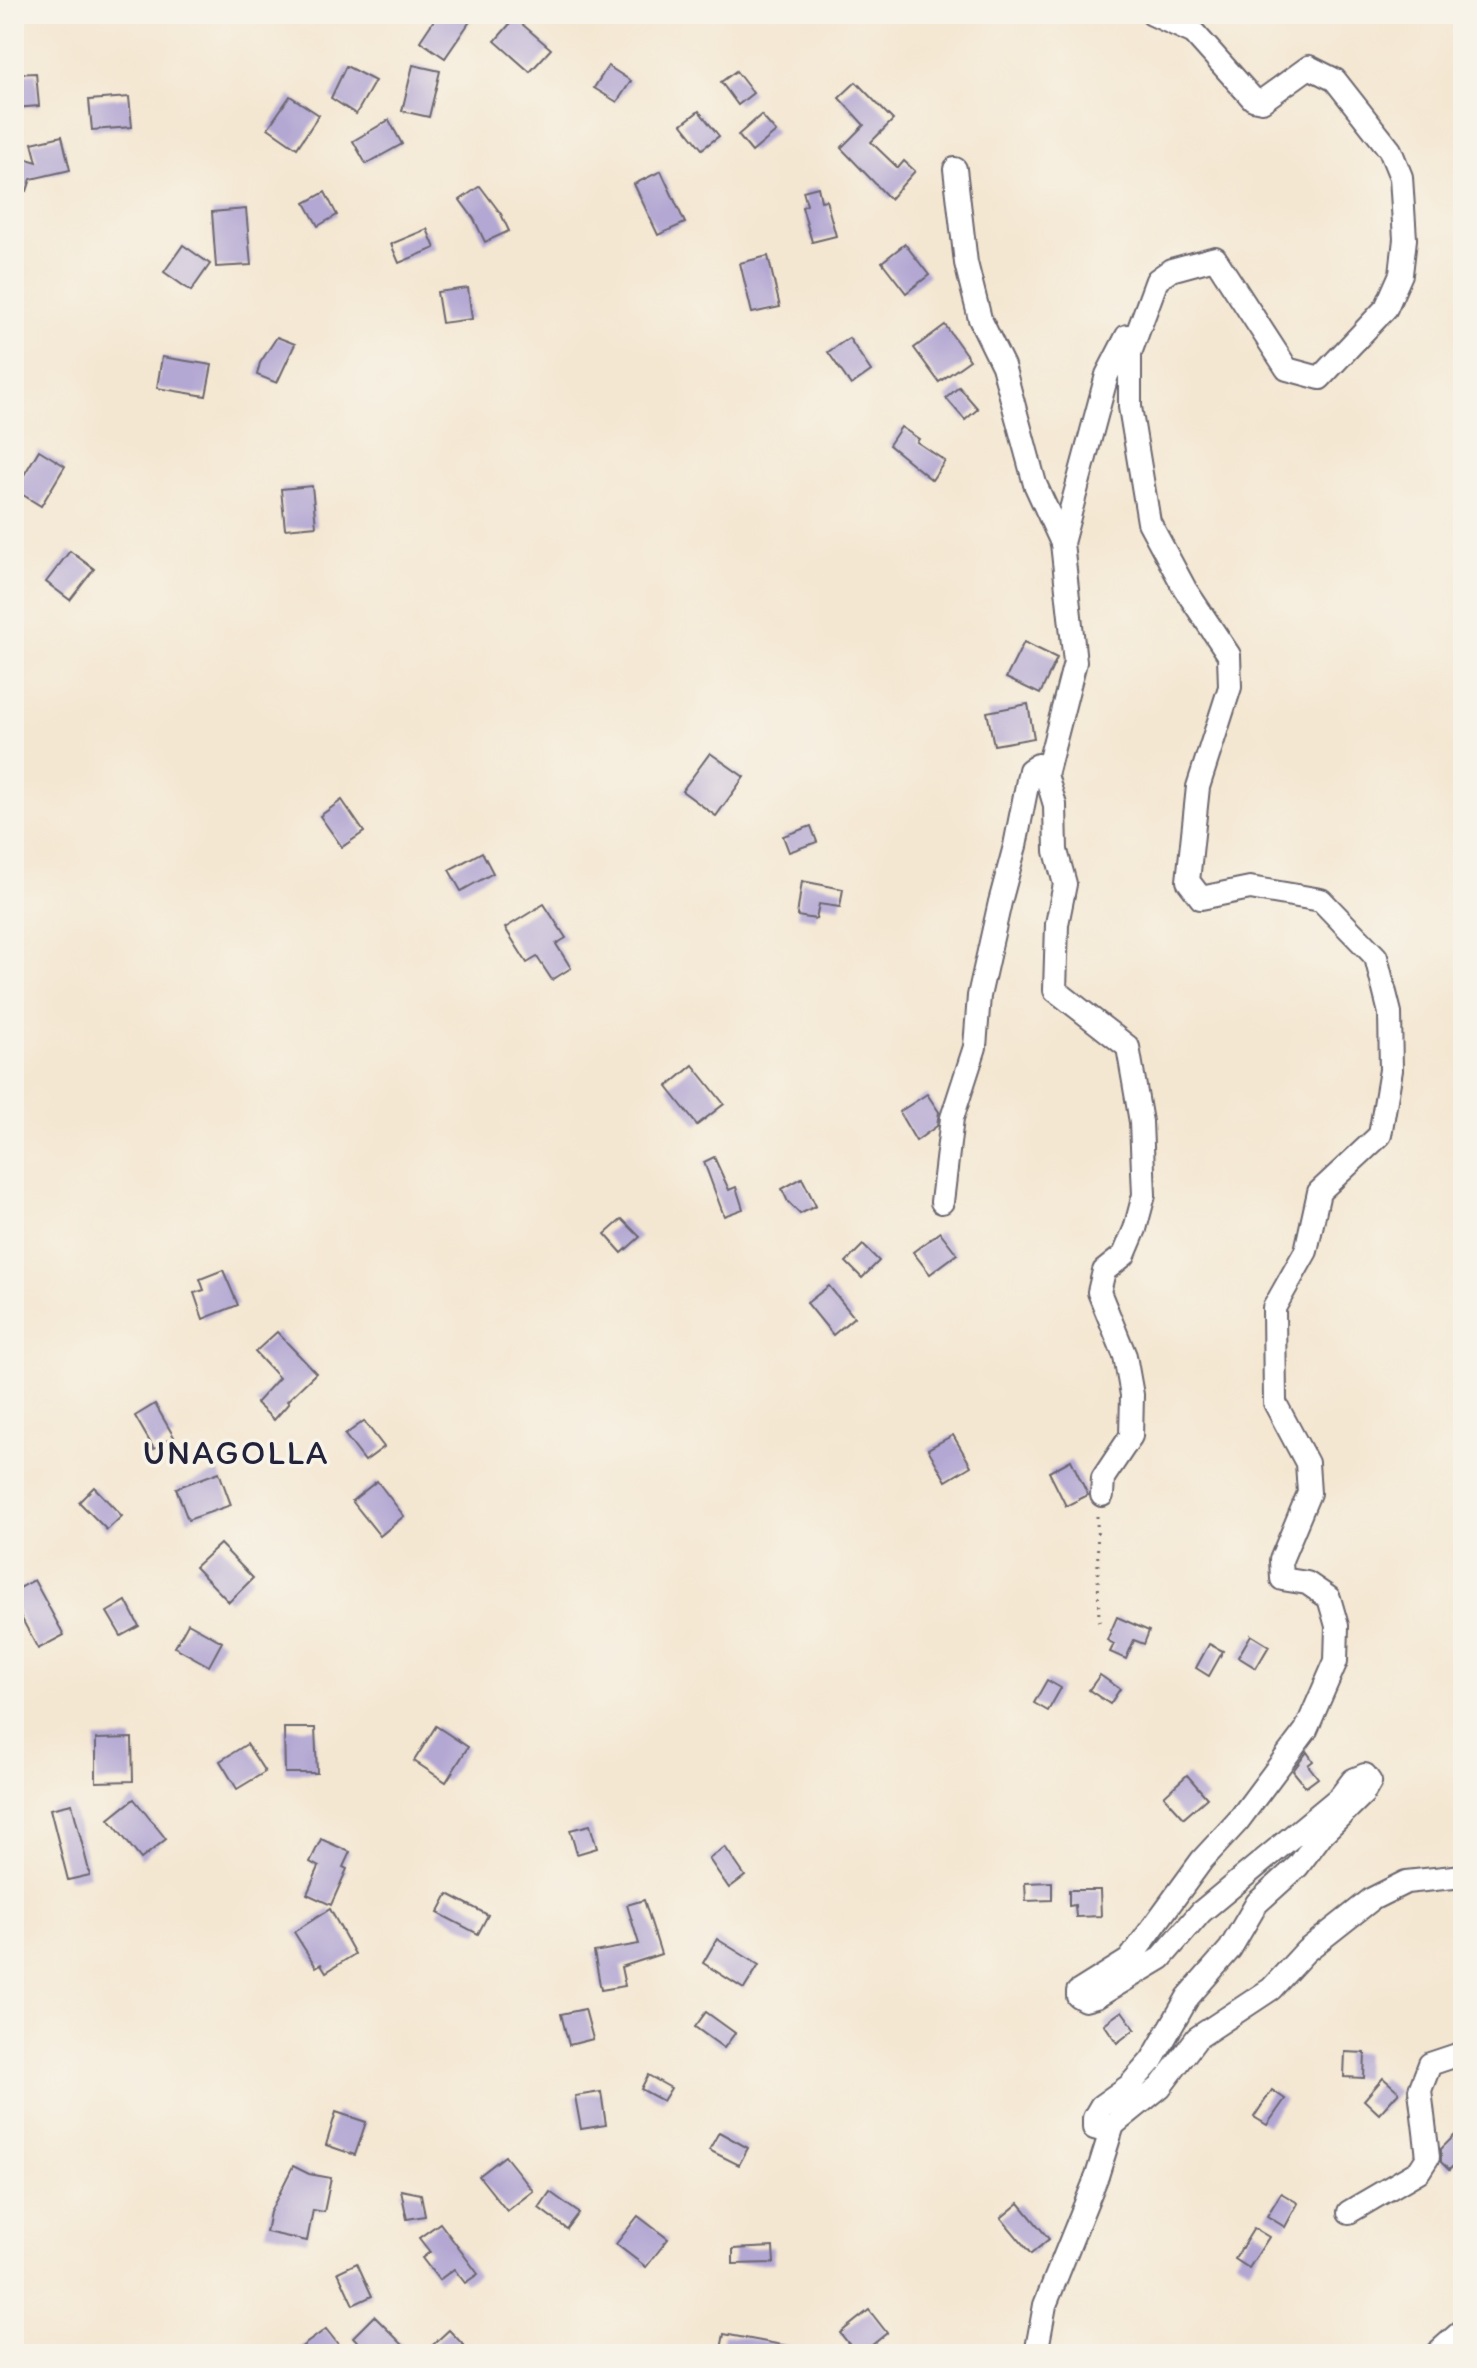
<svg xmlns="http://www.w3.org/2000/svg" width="1477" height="2368" font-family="Itim,sans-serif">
	<rect width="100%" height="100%" fill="#f7f3e8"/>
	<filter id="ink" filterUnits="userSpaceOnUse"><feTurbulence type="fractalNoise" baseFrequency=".0125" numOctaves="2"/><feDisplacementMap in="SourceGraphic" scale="16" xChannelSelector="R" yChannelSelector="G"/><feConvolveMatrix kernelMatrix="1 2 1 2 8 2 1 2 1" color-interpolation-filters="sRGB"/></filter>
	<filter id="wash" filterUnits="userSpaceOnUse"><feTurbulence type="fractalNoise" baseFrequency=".006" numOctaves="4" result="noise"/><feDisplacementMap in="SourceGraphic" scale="32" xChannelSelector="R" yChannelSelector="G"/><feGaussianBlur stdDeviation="1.8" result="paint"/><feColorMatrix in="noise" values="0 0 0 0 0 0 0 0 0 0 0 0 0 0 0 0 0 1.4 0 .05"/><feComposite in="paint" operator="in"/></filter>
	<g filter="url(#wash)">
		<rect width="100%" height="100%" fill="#f4e7d2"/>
		<g id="blocks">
			<g fill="#b3a7d3">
				<path d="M438,14H475L445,58L420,41Z"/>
				<path d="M515,18L551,49L530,72L495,41Z"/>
				<path d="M413,65L440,71L429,117L402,111Z"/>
				<path d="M346,66L375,81L356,114L331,98Z"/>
				<path d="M608,66L631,81L617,102L594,88Z"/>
				<path d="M736,71L753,93L738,105L721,82Z"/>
				<path d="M36,73L39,106L14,108V74Z"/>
				<path d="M856,82L893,120L871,142L898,168L904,161L915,171L890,199L841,148L864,125L839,98Z"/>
				<path d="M290,96L319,115L297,148L268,128Z"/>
				<path d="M129,97L132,127L92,130L89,100Z"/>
				<path d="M699,111L719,136L702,149L682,124Z"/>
				<path d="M761,115L776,132L752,152L738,135Z"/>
				<path d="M389,120L402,144L366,164L353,141Z"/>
				<path d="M62,136L70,170L31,179L27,191L14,187V155L37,162L32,143Z"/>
				<path d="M661,171L685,223L658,235L634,184Z"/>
				<path d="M480,186L501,214L509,231L485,242L474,219L460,200Z"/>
				<path d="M818,187L821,201L826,200L836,236L812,242L802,207L807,205L803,191Z"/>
				<path d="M325,192L337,215L318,226L305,203Z"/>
				<path d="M246,209L251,265L216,267L212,212Z"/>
				<path d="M427,229L435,248L399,263L391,244Z"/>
				<path d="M905,244L929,275L906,293L882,262Z"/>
				<path d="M183,245L210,264L191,291L164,272Z"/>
				<path d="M768,256L780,307L752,313L740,263Z"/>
				<path d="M468,288L472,319L442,323L437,292Z"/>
				<path d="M945,325L970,360L939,382L914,348Z"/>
				<path d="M277,337L295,344L277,383L257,375L260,363Z"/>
				<path d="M849,338L871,371L851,385L828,352Z"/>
				<path d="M162,357L212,365L206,396L157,388Z"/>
				<path d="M959,387L978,409L965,420L946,398Z"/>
				<path d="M901,427L919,439L917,442L945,461L932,480L889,445Z"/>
				<path d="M39,450L65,466L41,506L15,490Z"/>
				<path d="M312,486L316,526L285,529L281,489Z"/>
				<path d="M70,551L94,569L70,600L46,582Z"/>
				<path d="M1024,642L1057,658L1040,694L1006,678Z"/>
				<path d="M1028,704L1034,738L994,745L987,712Z"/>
				<path d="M710,753L744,777L716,816L682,791Z"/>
				<path d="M342,800L364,832L342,847L320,816Z"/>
				<path d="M811,826L817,842L789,852L783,836Z"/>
				<path d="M482,852L493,873L461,891L449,870Z"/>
				<path d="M802,881L843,889L840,907L819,904L816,919L797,916Z"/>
				<path d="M544,904L566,938L556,944L571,968L552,980L537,957L527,963L505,928Z"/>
				<path d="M693,1065L724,1104L697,1125L667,1087Z"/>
				<path d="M927,1094L939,1112L937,1126L916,1141L899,1112Z"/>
				<path d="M714,1157L729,1190L736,1187L743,1209L724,1216L704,1162Z"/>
				<path d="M802,1178L816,1206L800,1214L788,1202L782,1189Z"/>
				<path d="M622,1219L640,1237L622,1253L605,1234Z"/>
				<path d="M940,1232L957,1254L930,1274L913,1252Z"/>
				<path d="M863,1245L879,1261L862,1278L846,1262Z"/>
				<path d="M223,1270L238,1305L203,1319L194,1293L204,1290L200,1279Z"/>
				<path d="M829,1286L854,1317L833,1335L807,1303Z"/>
				<path d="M277,1332L316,1373L287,1401L289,1403L274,1420L256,1403L279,1378L255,1352Z"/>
				<path d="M155,1404L174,1437L154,1449L135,1416Z"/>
				<path d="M364,1421L384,1447L365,1461L345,1435Z"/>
				<path d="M953,1435L971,1466L946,1481L928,1449Z"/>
				<path d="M1071,1460L1088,1495L1066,1506L1049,1472Z"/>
				<path d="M219,1472L231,1505L188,1520L176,1488Z"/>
				<path d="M377,1481L404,1516L380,1536L352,1501Z"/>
				<path d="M94,1487L122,1516L107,1530L79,1502Z"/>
				<path d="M220,1544L253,1578L229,1602L195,1567Z"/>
				<path d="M34,1580L64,1635L38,1649L14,1604V1591Z"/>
				<path d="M126,1601L139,1626L121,1636L107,1612Z"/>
				<path d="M1117,1617L1149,1631L1144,1644L1134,1640L1126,1659L1110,1652L1114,1644L1107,1640Z"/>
				<path d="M188,1623L222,1642L209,1666L175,1647Z"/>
				<path d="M1251,1635L1269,1646L1256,1668L1238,1657Z"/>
				<path d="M1209,1644L1223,1651L1209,1676L1196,1668Z"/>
				<path d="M1100,1675L1120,1689L1110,1704L1089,1690Z"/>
				<path d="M1047,1680L1061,1688L1048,1711L1034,1703Z"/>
				<path d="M436,1726L468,1747L446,1782L414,1761Z"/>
				<path d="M284,1728H315L317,1773H285Z"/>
				<path d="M132,1738L133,1781L96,1782V1739Z"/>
				<path d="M247,1744L265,1772L237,1789L220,1761Z"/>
				<path d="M1307,1752L1313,1761L1308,1765L1318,1778L1306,1787L1293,1771Z"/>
				<path d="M1187,1775L1207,1798L1184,1818L1164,1796Z"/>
				<path d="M134,1799L166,1839L141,1859L109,1819Z"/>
				<path d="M72,1804L90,1875L68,1880L50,1809Z"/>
				<path d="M590,1825L597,1848L577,1854L570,1830Z"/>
				<path d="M321,1839L350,1852L343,1867L347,1869L331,1905L307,1894L319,1867L310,1862Z"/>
				<path d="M725,1847L745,1876L729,1888L709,1859Z"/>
				<path d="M1052,1882V1900L1026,1901L1025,1883Z"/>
				<path d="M1069,1890H1100L1101,1916L1076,1917L1075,1905L1069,1906Z"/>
				<path d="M448,1894L488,1915L478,1934L438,1913Z"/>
				<path d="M644,1900L661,1954L621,1967L625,1986L601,1990L594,1952L639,1944L627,1905Z"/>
				<path d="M330,1909L355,1954L326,1972L321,1964L316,1967L294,1932Z"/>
				<path d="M717,1939L759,1965L744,1989L703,1963Z"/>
				<path d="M585,2009L593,2039L569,2045L561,2014Z"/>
				<path d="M1122,2011L1135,2029L1117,2043L1104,2024Z"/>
				<path d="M706,2012L735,2033L724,2048L695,2027Z"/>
				<path d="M1345,2052L1365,2053L1364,2078L1344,2077Z"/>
				<path d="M648,2075L671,2088L663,2101L641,2089Z"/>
				<path d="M1383,2078L1399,2092L1379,2114L1364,2100Z"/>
				<path d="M1272,2090L1285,2099L1267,2125L1254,2117Z"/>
				<path d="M601,2092L606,2125L581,2129L575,2096Z"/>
				<path d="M336,2112L366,2122L355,2155L326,2145Z"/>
				<path d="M1463,2127V2156L1449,2170L1441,2162V2149Z"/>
				<path d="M719,2132L748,2148L739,2165L709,2150Z"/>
				<path d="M505,2156L533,2191L507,2211L479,2176Z"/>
				<path d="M293,2166L309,2174L331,2178L324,2212L313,2210L307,2241L266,2232L270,2212Z"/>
				<path d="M401,2190L421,2194L425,2216L407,2219Z"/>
				<path d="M550,2192L579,2213L567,2229L539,2208Z"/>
				<path d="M1281,2193L1298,2203L1285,2227L1267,2216Z"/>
				<path d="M1019,2203L1049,2239L1031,2254L1001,2218Z"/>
				<path d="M638,2216L668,2239L646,2267L616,2244Z"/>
				<path d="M440,2223L478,2274L465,2283L454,2269L439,2280L422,2258L430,2252L419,2238Z"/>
				<path d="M1254,2228L1269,2237L1249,2268L1235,2259Z"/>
				<path d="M773,2247L774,2263L733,2264V2249Z"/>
				<path d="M357,2263L372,2296L353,2305L338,2272Z"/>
				<path d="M869,2310L887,2333L861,2354H857L840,2333Z"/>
				<path d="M374,2316L412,2354H369L353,2337Z"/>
				<path d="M326,2329L341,2348L332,2354H292Z"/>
				<path d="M449,2330L472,2354H423Z"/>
				<path d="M724,2334L788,2346L787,2354H720Z"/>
			</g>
		</g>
	</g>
	<g filter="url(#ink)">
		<use href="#blocks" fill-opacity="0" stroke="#6c6770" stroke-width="2"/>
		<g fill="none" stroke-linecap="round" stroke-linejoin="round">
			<defs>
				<g id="minor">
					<path d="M1152,14L1194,33L1253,99L1262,101L1309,67L1335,80L1390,150L1401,177L1405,239L1401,274L1386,308L1320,378L1287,369L1215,258L1171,270L1157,280L1130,353V407L1149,522L1185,589L1229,655L1230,687L1198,787L1188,881L1201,898L1250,888L1321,900L1376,957L1390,1013L1391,1070L1380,1135L1319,1192L1306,1251L1274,1308L1275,1403L1307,1463L1309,1493L1281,1560L1282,1579L1307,1583L1329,1598L1337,1626L1336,1661L1306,1730L1238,1821L1202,1860L1129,1960L1078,1992V1996L1085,2000L1096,1997L1161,1958L1201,1912L1340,1797L1353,1780L1365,1775L1370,1782L1363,1794L1322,1834L1298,1866L1257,1903L1230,1949L1188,1997L1152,2060L1129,2086L1101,2106L1094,2118V2128L1101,2130L1113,2125L1160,2087L1197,2038L1271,1989L1306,1951L1372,1899L1406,1882L1463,1876"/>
					<path d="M955,169L966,263L980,319L1003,366L1035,484L1062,543L1075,662L1046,775L1055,805L1056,851L1065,884L1057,924L1055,990L1128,1047L1141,1122L1144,1195L1135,1229L1124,1255L1104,1271L1099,1292L1125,1356L1132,1395L1131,1436L1103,1478L1102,1495"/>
					<path d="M1062,543L1107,375L1127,336"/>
					<path d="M942,1202L952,1118L975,1047L979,996L1000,902L1015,846L1030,770L1038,765L1046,775"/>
					<path d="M1349,2212L1419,2171L1428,2157L1420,2090L1430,2064L1463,2053"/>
					<path d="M1036,2354L1045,2305L1097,2176L1113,2125"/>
					<path d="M1436,2354L1463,2330"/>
				</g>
			</defs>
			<use href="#minor" stroke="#6c6770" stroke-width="26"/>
			<path stroke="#6c6770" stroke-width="3" stroke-dasharray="2 6" stroke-linecap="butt" d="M1097,1516L1099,1624"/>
			<use href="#minor" stroke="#fff" stroke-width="22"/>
		</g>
	</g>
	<g text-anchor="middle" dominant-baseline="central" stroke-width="7" stroke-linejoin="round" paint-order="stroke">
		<g font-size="34" letter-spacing="2" fill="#22223b" stroke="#f7f3e8">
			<text x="236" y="1452">UNAGOLLA</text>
		</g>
	</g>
	<rect width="1477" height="2368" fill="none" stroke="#f7f3e8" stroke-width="48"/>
</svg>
